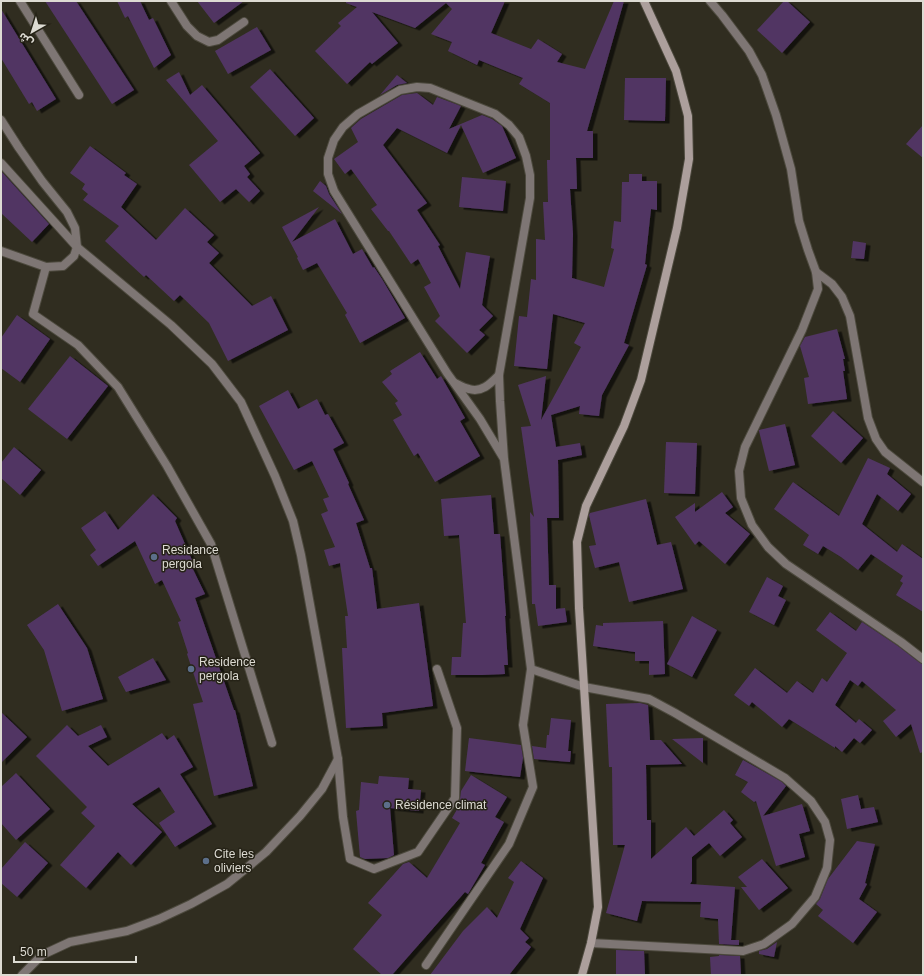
<svg xmlns="http://www.w3.org/2000/svg" width="924" height="976" font-family="Arial,'Noto Sans Arabic',sans-serif">
	<defs>
		<filter id="shadow"><feDropShadow dx="4.5" dy="2.5" stdDeviation="0" flood-color="#0009"/></filter>
	</defs>
	<rect width="100%" height="100%" fill="#302d20"/>
	<g fill="#513663" filter="url(#shadow)">
		<path d="M45,1H76L134,90L112,104Z"/>
		<path d="M117,1H140L149,20L153,18L171,55L154,68L128,16L125,18Z"/>
		<path d="M197,1H244L214,23Z"/>
		<path d="M346,1H505L491,33L531,49L538,39L562,54L557,62L585,69L614,1H624L587,131H593V158H576L577,189H570L573,234L572,278L604,287L614,249L611,248L614,221L621,222L622,182H629V174H642V181H657V210L651,209L645,264L647,265L624,343L629,345L602,395L599,416L579,414L580,406L551,415L556,447L580,443L582,455L558,460L559,518H547L549,585H556V609L565,608L567,622L538,626L535,604H532L530,512L534,517L521,427L531,426L518,385L546,376L541,420L581,347L574,343L585,323L553,314L547,369L514,366L519,316L527,317L531,279L536,280V239L545,240L543,202H548L547,160H550V103L519,84L523,78L479,60L477,65L448,51L452,42L431,34L452,9L446,3L415,28L372,12L398,43L372,64L370,62L347,84L315,51L341,26L338,23L357,7L346,3Z"/>
		<path d="M784,1H787L810,22L782,53L757,30Z"/>
		<path d="M1,9L56,99L37,111L32,102L29,104L1,58Z"/>
		<path d="M257,27L271,50L228,74L215,51Z"/>
		<path d="M270,69L314,118L295,136L250,87Z"/>
		<path d="M179,72L190,95L202,85L260,153L244,166L250,174L247,177L260,191L249,202L236,189L220,202L189,165L218,141L166,80Z"/>
		<path d="M397,75L407,83L397,85L380,95Z"/>
		<path d="M625,78H666L665,121L624,120Z"/>
		<path d="M417,93L433,105L437,97L461,106L449,129L482,115L492,119L502,126L516,158L483,173L461,125L447,153L397,128L383,145L427,203L417,210L440,245L438,246L460,289L466,252L490,256L482,305L493,316L479,330L485,335L467,353L435,321L440,316L424,287L431,283L418,259L411,264L389,231H388L371,209L377,205L351,169L345,174L334,159L358,142L351,128L361,119L402,95Z"/>
		<path d="M923,125V158L906,144Z"/>
		<path d="M90,146L126,173L124,175L137,184L121,207L156,240L185,208L214,235L207,242L219,253L209,263L252,306L271,296L288,330L228,361L209,323L180,295L174,301L146,275L144,277L105,241L119,226L83,200L88,194L82,189L85,184L70,173Z"/>
		<path d="M1,171L49,224L32,242L1,213Z"/>
		<path d="M462,177L506,181L503,211L459,207Z"/>
		<path d="M320,181L326,186L329,194L342,214L313,191Z"/>
		<path d="M319,207L292,242L335,219L353,254L362,249L373,268L374,267L382,279L405,318L360,343L345,315L347,313L317,263L303,270L297,258L298,257L282,227Z"/>
		<path d="M853,241L866,243L864,259L851,258Z"/>
		<path d="M17,315L50,339L20,382L1,368V338Z"/>
		<path d="M837,329L845,359H843L845,371H843L847,399L808,404L804,378L809,377L800,346L805,337Z"/>
		<path d="M420,352L437,379L441,376L465,418L460,421L480,456L435,482L418,453L414,456L393,420L402,415L395,403L398,401L382,382L392,374L390,371Z"/>
		<path d="M70,356L108,386L67,439L28,409Z"/>
		<path d="M288,390L298,409L317,399L325,415L328,414L344,443L333,449L349,483L348,484L364,520L356,523L370,568H372L377,609L419,603L433,706L382,713L383,726L346,728L342,648H347L345,616H348L340,563L329,566L324,550L335,547L321,514L328,511L323,499L329,497L312,461L294,470L259,406Z"/>
		<path d="M833,411L863,438L841,463L811,436Z"/>
		<path d="M785,424L795,465L769,471L759,431V430Z"/>
		<path d="M666,442L697,443L695,494L664,493Z"/>
		<path d="M14,447L41,470L20,495L1,478V463Z"/>
		<path d="M868,458L890,468L887,474L911,494L898,511L877,494L862,524L897,552L902,544L923,559V612L896,595L903,583L900,581L903,576L871,554L858,570L841,557L823,546L818,554L803,545L809,535L774,509L793,482L839,516Z"/>
		<path d="M722,492L733,507L725,513L750,534L725,564L699,541L695,545L675,517L695,503V512Z"/>
		<path d="M153,494L177,518L175,521L192,560L189,561L205,594L195,598L234,710H235L253,786L214,796L193,704L203,702L187,654L188,653L178,622L181,621L162,580L155,584L135,541L98,566L90,555L96,550L81,528L105,511L118,530Z"/>
		<path d="M491,495L494,534H500L506,616H505L508,665H504L505,674L482,675H451L452,657H461L463,623H466L459,535L444,536L441,499Z"/>
		<path d="M646,499L657,545L671,542L683,589L629,602L619,562L595,568L589,546L596,545L589,515L590,513Z"/>
		<path d="M767,577L783,586L778,596L786,600L774,625L749,612Z"/>
		<path d="M58,604L87,648L103,699L62,711L44,650L27,625Z"/>
		<path d="M830,612L856,631L862,622L898,646L920,663L923,664V752L920,753L911,724L896,737L883,721L896,710L862,681L858,686L850,680L835,705L856,723L859,719L872,730L860,743L854,738L842,752L835,746V748L789,719L782,727L752,702L749,706L734,695L755,668L787,693L797,681L813,693L822,678L827,682L847,653L816,630Z"/>
		<path d="M692,616L717,630L692,677L667,664Z"/>
		<path d="M663,621L665,674L649,675V661H635V652L593,646L596,625L603,626V623Z"/>
		<path d="M153,658L166,680L126,692L118,677Z"/>
		<path d="M640,703L648,705L650,740H661L682,764L646,765L647,820H651V859L686,827L694,836L724,810L733,820L730,823L742,837L720,856L709,843L692,857V881L690,884L735,887L731,940H739V945L719,944L718,919L700,917L701,902L642,901L637,921L606,913L625,845H613L612,767H609L606,704Z"/>
		<path d="M1,712L27,737L1,763Z"/>
		<path d="M551,718L571,720L568,751H571L570,762L534,759L532,746L546,748L547,735H549Z"/>
		<path d="M67,725L78,736L101,725L107,737L88,746L108,766L162,733L167,740L174,735L193,767L180,774L212,824L175,847L159,823L175,812L159,787L132,804L162,832L131,865L118,852L86,888L60,865L95,826L81,813L87,807L36,756Z"/>
		<path d="M469,738L521,745L523,758L520,777L465,771Z"/>
		<path d="M703,738V763L672,739Z"/>
		<path d="M743,760L782,782L786,786L763,816L802,804L810,831L799,834L805,857L776,866L756,801L754,802L741,792L748,782L735,775Z"/>
		<path d="M16,773L50,809L16,840L1,823V787Z"/>
		<path d="M471,775L507,797L495,817L504,822L481,863L485,865L468,894L465,892L392,975H382L353,949L382,915L368,903L403,864L409,862L427,878L460,823L452,818L459,806L457,805L460,799L461,791Z"/>
		<path d="M379,776L409,778L408,789L421,790L419,811L390,808L394,855L388,858L365,859L360,857L356,811L359,810L361,782L378,784Z"/>
		<path d="M858,795L861,809L874,807L878,822L847,829L841,799Z"/>
		<path d="M857,841L875,844L865,883L867,884L859,899L877,912L853,943L818,916L823,910L816,904L820,899L828,879Z"/>
		<path d="M25,842L48,863L17,897L1,883V869Z"/>
		<path d="M762,859L788,888L759,910L741,887H747L738,877Z"/>
		<path d="M521,861L543,878L520,929L529,938L525,942L531,947L509,975H430L463,931L487,907L497,918L514,882L508,878Z"/>
		<path d="M777,942L774,957L759,954V951L767,949Z"/>
		<path d="M616,950L644,951L645,975H616Z"/>
		<path d="M719,955L740,956L741,975H711L710,957L719,956Z"/>
	</g>
	<g fill="none" stroke-linecap="round" stroke-linejoin="round">
		<defs>
			<g id="minor">
				<path d="M20,1L79,95"/>
				<path d="M171,1L187,26L197,36L209,42L218,40L244,22"/>
				<path d="M710,1L722,15L749,51L762,75L776,115L791,169L799,221L808,250L816,272L818,289L802,330L745,447L739,471L741,498L752,525L768,547L786,564L901,642L923,659"/>
				<path d="M1,120L19,148L42,181L67,212L75,228L77,247L74,256L63,266L46,267L1,251"/>
				<path d="M1,163L77,247L171,325L212,364L241,402L275,476L293,521L301,555L338,759L343,817L350,859L374,869L418,852L455,798L457,728L437,669"/>
				<path d="M46,267L33,314L78,345L118,387L167,466L211,544L272,743"/>
				<path d="M816,272L832,284L842,297L850,316L868,418L876,439L885,452L923,482"/>
				<path d="M455,383C459,385 464,388 469,389C482,393 491,383 499,375"/>
				<path d="M504,459L480,419L447,373L334,191L328,174V158L334,140L343,127L358,114L400,90L417,87L430,88L495,114L509,125L519,137L526,156L530,175V198L499,375L500,401L504,459L531,669L584,687L649,699L675,713L785,778L811,801L825,822L830,840L827,868L815,897L792,924L764,944L743,951L591,943"/>
				<path d="M426,965L509,844L533,787L523,725L531,669"/>
				<path d="M22,975L42,955L70,942L127,931L159,919L191,904L227,884L266,852L300,816L322,789L338,759"/>
			</g>
			<path id="secondary" d="M582,975L591,943L598,907L579,608L577,542L586,506L624,426L641,380L677,228L689,159L688,116L676,71L644,1"/>
		</defs>
		<use href="#minor" stroke="#4c493d" stroke-width="10"/>
		<use href="#secondary" stroke="#4c493d" stroke-width="10"/>
		<use href="#minor" stroke="#7e7674" stroke-width="8"/>
		<use href="#secondary" stroke="#ac9f9c" stroke-width="8"/>
	</g>
	<g fill="#5c6f8a" stroke="#262317" stroke-width="1.5">
		<circle cx="154" cy="557" r="4"/>
		<circle cx="191" cy="669" r="4"/>
		<circle cx="387" cy="805" r="4"/>
		<circle cx="206" cy="861" r="4"/>
	</g>
	<g text-anchor="middle" dominant-baseline="central" stroke-width="3" stroke-linejoin="round" paint-order="stroke">
		<g font-size="12" fill="#dddbd3" stroke="#262317" text-anchor="start">
			<text x="162" y="550">Residance<tspan x="162" dy="14">pergola</tspan></text>
			<text x="199" y="662">Residence<tspan x="199" dy="14">pergola</tspan></text>
			<text x="395" y="805">Résidence climat</text>
			<text x="214" y="854">Cite les<tspan x="214" dy="14">oliviers</tspan></text>
		</g>
	</g>
	<rect width="924" height="976" fill="none" stroke="#dddbd3" stroke-width="4"/>
	<g transform="translate(32 32) rotate(219)" stroke="#262317" stroke-width="3" paint-order="stroke">
	<path d="M0-3L7 15L0 10L-7 15Z" fill="#dddbd3"/>
	<text y="-6" font-size="11" font-weight="bold" text-anchor="middle" fill="#dddbd3">ش</text>
	</g>
	<path d="M14 956v6h122v-6" fill="none" stroke="#dddbd3" stroke-width="2"/>
	<text x="20" y="956" font-size="12" fill="#dddbd3" stroke="#262317" stroke-width="3" paint-order="stroke">50 m</text>
</svg>
